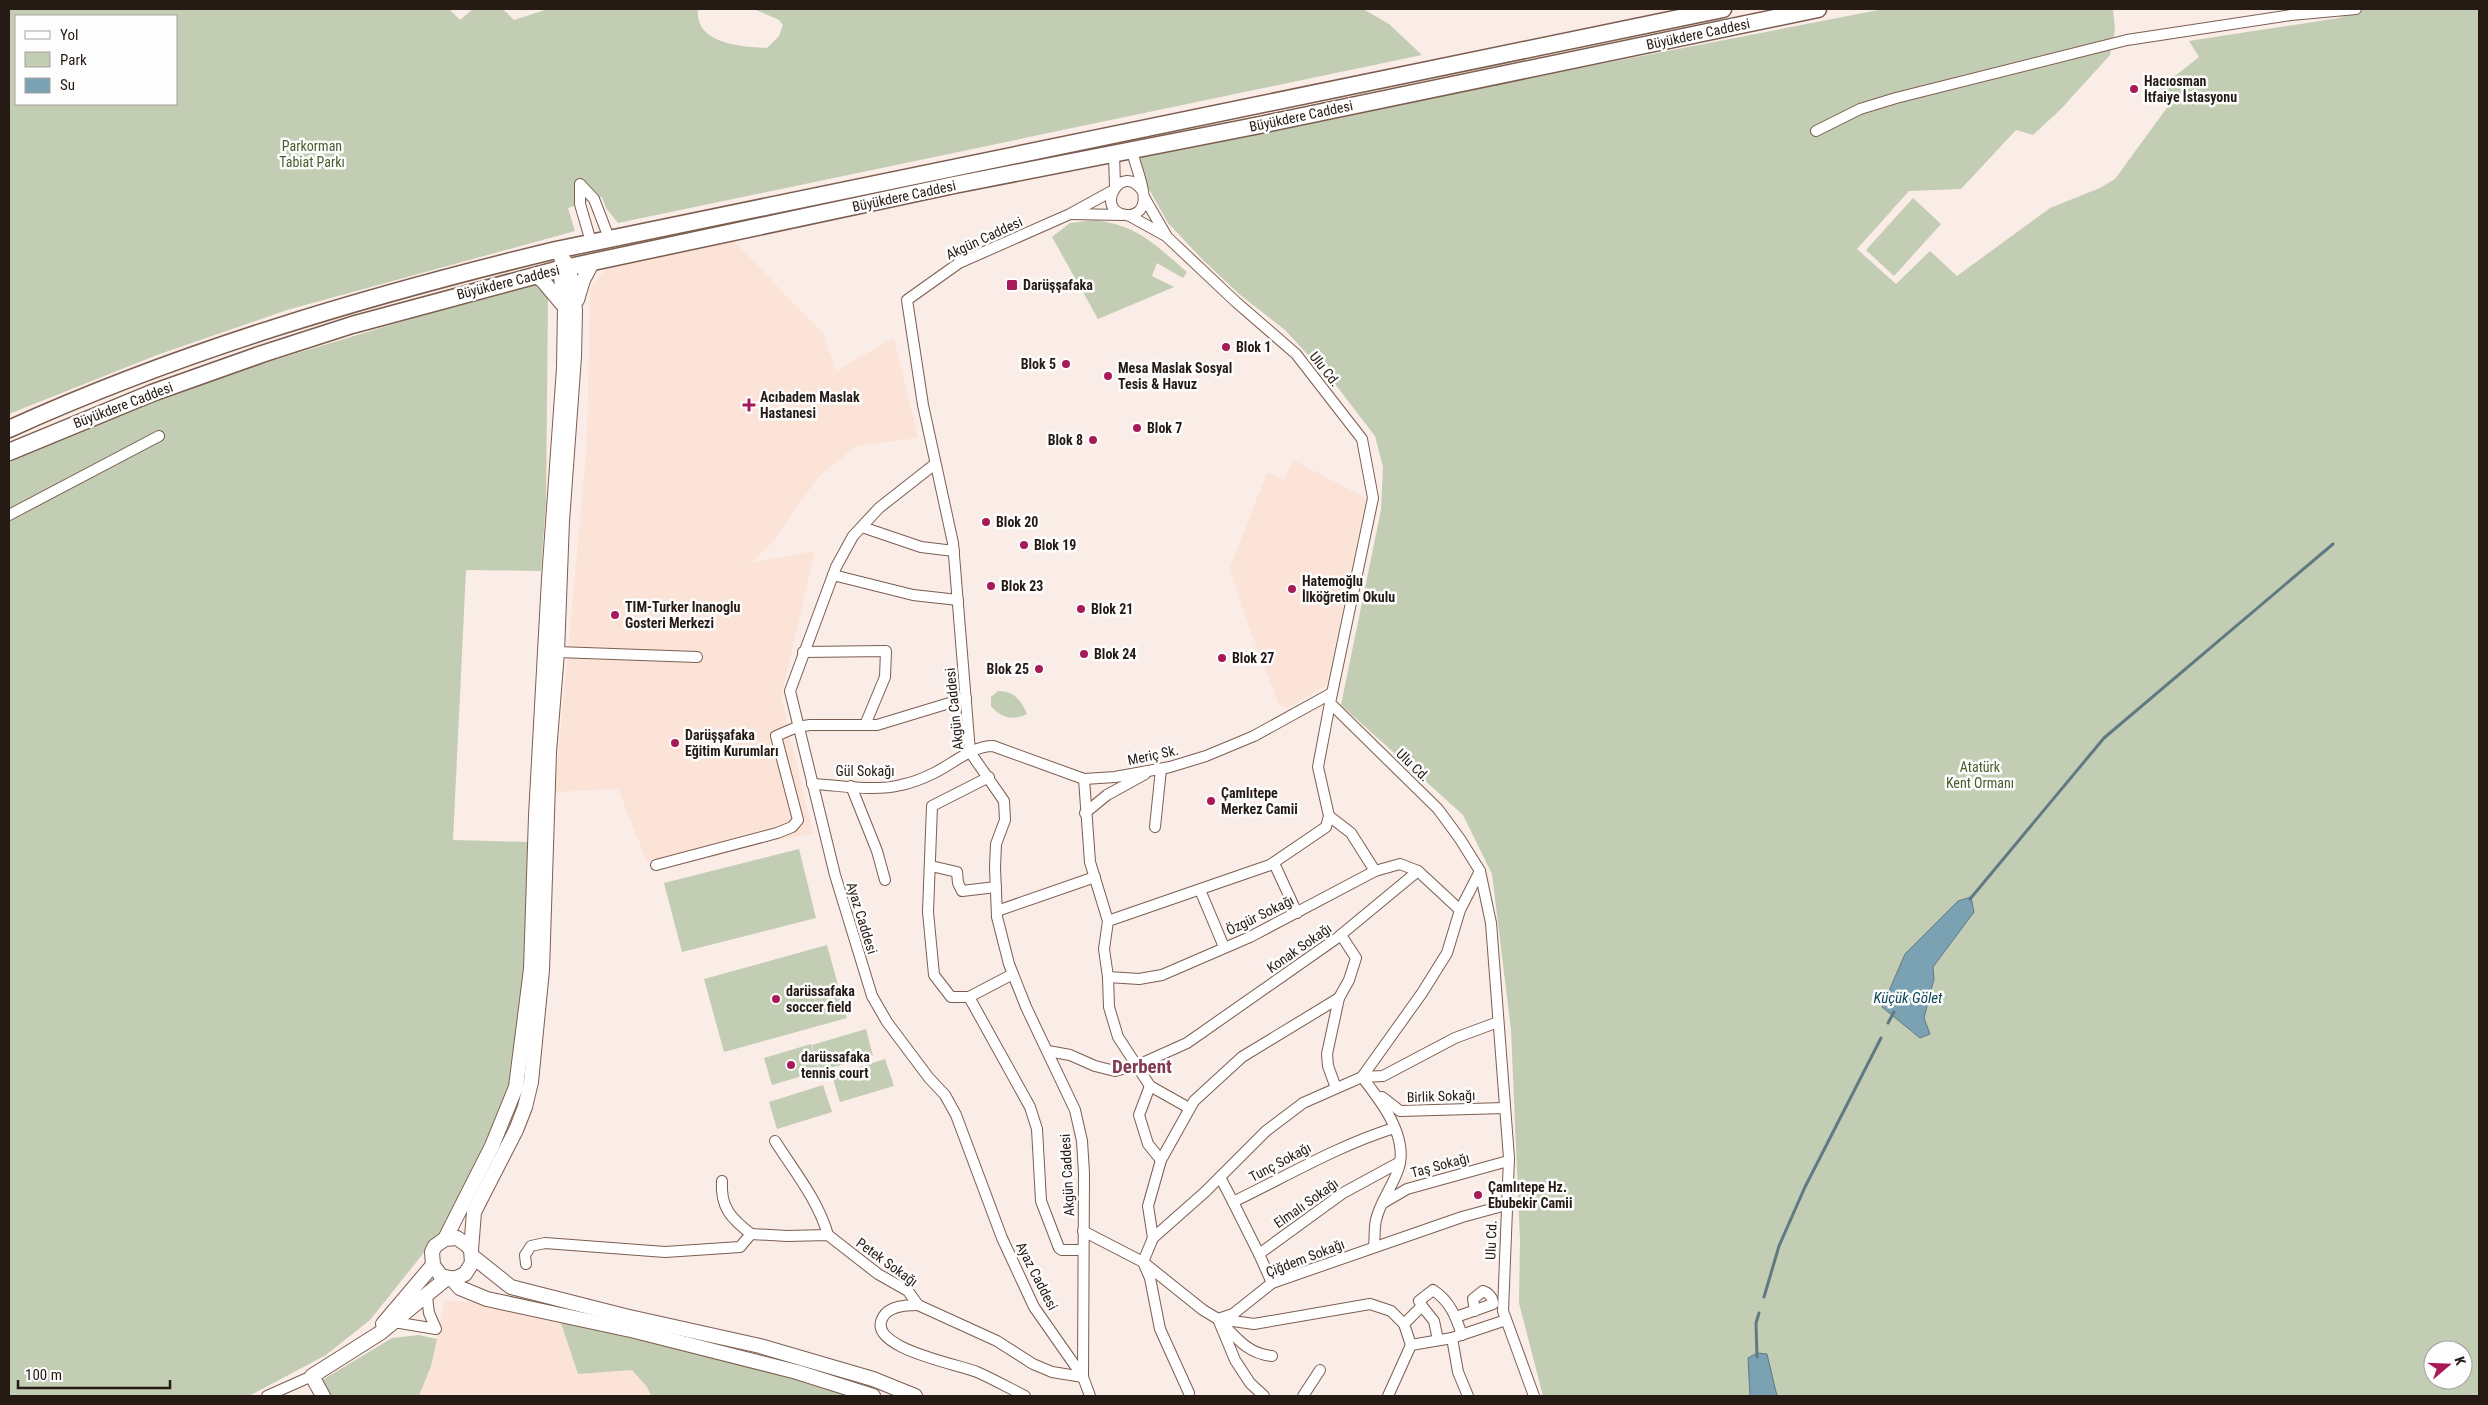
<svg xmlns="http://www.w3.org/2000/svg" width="2488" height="1405" font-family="'Roboto Condensed',sans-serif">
	<rect width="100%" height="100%" fill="#faece6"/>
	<g fill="#fce3d7">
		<path d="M734,241L824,335L836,371L894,338L918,438L856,446L818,477L773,542L751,563L815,551L781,697L813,834L647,862L618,789L555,792L587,443L590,289L607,267Z"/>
		<path d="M1293,460L1366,498L1327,685L1288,708L1279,705L1243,611L1230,567L1267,473L1284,480Z"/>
		<path d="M445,1301L487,1303L560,1320L578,1374L632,1370L647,1387L651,1396H419L430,1366Z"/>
	</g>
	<g fill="#c2cdb4" fill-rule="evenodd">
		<path d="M9,9H449L460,20L473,9H503L514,20L548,9H698C694,44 742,47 767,48L779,36L783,25L779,20L754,9H1363L1389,24L1422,55L618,223L606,208L602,197L568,208L575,231L287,310L157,355L9,414ZM16,16H176V104H16Z"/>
		<path d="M1884,9H2113L2115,30L2110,55L2061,109L2033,135L2016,130L1961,189L1909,191L1857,249L1896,284L1930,251L1957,276L2050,208L2100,188L2115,179L2169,105L2161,87L2199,57L2189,41L2339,18L2364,9H2479V1396H1543L1519,1303L1520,1240L1511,1030L1492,874L1463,815L1341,705L1381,510L1383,467L1375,436L1335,384L1285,330L1239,294L1203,260L1168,223L1145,182L1136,154ZM2433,1350H2463V1380H2433Z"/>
		<path d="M1913,198L1941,224L1894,276L1866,250Z"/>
		<path d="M1095,220C1139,226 1154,244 1187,272L1183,278L1157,263L1152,276L1174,287L1098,319L1052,237L1070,223Z"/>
		<path d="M534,284L548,296L546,501L541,571L466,570L453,840L532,842V932L516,1087L446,1225L370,1320L326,1355L249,1396H9V460L209,380L496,293Z"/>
		<path d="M998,691C1014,691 1021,700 1027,714C1013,721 1001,718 991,706V697Z"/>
		<path d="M799,849L816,918L682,952L664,883Z"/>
		<path d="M827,945L847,1018L724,1052L704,979Z"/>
		<path d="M866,1029L873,1056L820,1071L812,1045Z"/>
		<path d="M811,1044L819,1071L772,1085L764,1058Z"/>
		<path d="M885,1059L894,1086L840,1102L832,1076Z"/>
		<path d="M823,1085L832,1112L777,1129L769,1102Z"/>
		<path d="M560,1320L664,1339L855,1396H651L647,1387L632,1370L578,1374Z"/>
		<path d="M419,1335L437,1339L431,1366L419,1396H327L319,1382L392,1338Z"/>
	</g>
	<g fill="#7aa2b2" stroke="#617983">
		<path d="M1971,897L1974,912L1933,967L1934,979L1924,1018L1930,1034L1920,1038L1882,1007L1905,954L1958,901Z"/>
		<path d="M1757,1353L1767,1354L1777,1396H1750L1748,1358Z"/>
	</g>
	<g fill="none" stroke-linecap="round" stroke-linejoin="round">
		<g stroke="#617983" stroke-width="3">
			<path d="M1970,899L2104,738L2333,544"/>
			<path d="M1888,1023L1894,1012"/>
			<path d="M1764,1297L1779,1246L1805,1187L1881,1038"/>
			<path d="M1757,1357L1756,1323L1759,1313"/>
		</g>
		<defs>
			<g id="street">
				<path d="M1816,131L1860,109L1896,98L2127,40L2291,15L2356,9"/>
				<path d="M1132,150C1134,165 1151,198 1140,210C1136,214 1131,216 1126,215C1093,211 1122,159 1143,192"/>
				<path d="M1114,153L1115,187"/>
				<path d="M1144,197L1166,235"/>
				<path d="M1071,214L1122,215"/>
				<path d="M1128,215L1166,236L1236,302L1296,354L1362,439L1373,498L1330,703L1438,809L1460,839L1480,871L1491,923L1509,1158L1503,1311L1534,1396"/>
				<path d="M591,242L580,204V184L594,199L609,238"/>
				<path d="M935,464L879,508L853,536L836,567L790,691L835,875L872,996L887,1022L929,1078L945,1095L956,1115L1002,1238L1034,1307L1083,1377"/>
				<path d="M9,515L159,436"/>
				<path d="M862,527L921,547L954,551"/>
				<path d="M833,575L913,595L958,600"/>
				<path d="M557,652L697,657"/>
				<path d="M803,652L886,651L885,677L865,725"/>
				<path d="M989,777L932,806L928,912L934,975L951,997H969L1013,974"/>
				<path d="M1084,779L1090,862L1108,921"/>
				<path d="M812,784C840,785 873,792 901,785C911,783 924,778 934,773C953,764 971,746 993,746L1084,779L1115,777L1170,767L1206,756L1254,736L1332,693"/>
				<path d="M851,786L877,851L885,880"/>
				<path d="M1085,813L1107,795L1145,774"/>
				<path d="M1329,816L1351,833L1375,871"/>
				<path d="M1155,827L1161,769"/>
				<path d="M1274,863L1297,913"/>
				<path d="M656,865L777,833L792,827L798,820L776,736L797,727L810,725H877L966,698"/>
				<path d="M931,866L957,872L958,883L962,891L996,887"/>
				<path d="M1200,890L1224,947"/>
				<path d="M997,911L1095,877"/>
				<path d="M1108,977L1139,979L1162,975L1250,937L1375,871L1400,864L1418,871"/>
				<path d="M969,997L1030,1107L1037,1129L1041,1201L1059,1248L1062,1250H1083"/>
				<path d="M1048,1051L1070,1055L1095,1066L1115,1071L1138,1065L1187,1043L1337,938L1418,871L1460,910"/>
				<path d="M1362,1077C1380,1100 1408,1135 1399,1167C1394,1185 1380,1201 1376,1220C1374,1228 1375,1238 1374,1247"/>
				<path d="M1362,1077L1383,1076L1455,1038L1498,1022"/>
				<path d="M1150,1086L1139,1115L1148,1144L1161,1160"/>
				<path d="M1336,1088L1328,1066L1327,1054L1339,998L1349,980L1356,958L1341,935"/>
				<path d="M1382,1097L1400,1111L1505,1108"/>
				<path d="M1189,1108L1150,1086L1118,1037L1109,1007L1108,977L1104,949L1108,921L1270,865L1326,827L1329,816L1318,767L1330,703"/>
				<path d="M775,1141C794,1171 818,1200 828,1235"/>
				<path d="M1220,1177L1233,1202"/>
				<path d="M722,1181C720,1208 732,1219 751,1234"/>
				<path d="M1383,1203L1407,1189L1508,1161"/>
				<path d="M1083,1231L1143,1262L1203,1310L1218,1319L1233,1314L1272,1283L1462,1217L1506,1205"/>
				<path d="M1153,1238L1148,1206L1161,1160L1194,1101L1242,1057L1339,998"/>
				<path d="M1259,1254L1233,1202C1287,1176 1337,1146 1394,1128"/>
				<path d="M526,1264L525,1255L531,1246L545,1243L665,1252L740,1247L751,1234L787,1236L828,1235L878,1274L908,1291L918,1305L997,1341L1033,1364L1052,1372L1083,1377"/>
				<path d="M1272,1283L1259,1254L1343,1193L1400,1162"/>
				<path d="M918,1305C906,1305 889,1306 883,1317C864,1348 962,1365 977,1372C993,1379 1009,1388 1025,1396"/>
				<path d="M1422,1306L1419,1301L1433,1290C1450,1301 1456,1317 1462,1335"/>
				<path d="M1456,1317L1493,1304C1493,1298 1489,1293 1483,1291L1473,1299L1475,1311"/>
				<path d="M1218,1319L1235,1360L1250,1383L1264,1396"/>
				<path d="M1219,1319L1254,1324L1370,1304L1391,1311L1404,1324L1411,1345"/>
				<path d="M394,1322L436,1329L429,1313L427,1297"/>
				<path d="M1222,1323C1237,1339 1249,1354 1272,1356"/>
				<path d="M1404,1324L1422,1306L1434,1321L1438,1340"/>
				<path d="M1189,1393L1160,1329L1150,1278L1143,1262L1153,1238L1205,1192L1266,1131L1303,1103L1362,1077L1422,993L1447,953L1460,910L1480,871"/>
				<path d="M267,1396L312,1376"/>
				<path d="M1090,1396L1083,1377L1084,1173L1082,1141L1075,1110L1026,1007L1009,964L997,917L995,867L996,844L1005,820L1004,801L970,752L953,543L923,405L907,300L959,263L1070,214L1112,191"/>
				<path d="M1303,1396L1320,1370"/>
				<path d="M1388,1396L1411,1345L1452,1338"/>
				<path d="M1468,1396L1458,1372L1452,1338L1506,1320"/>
			</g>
			<g id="secondary">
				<path d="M535,275L543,281L564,306"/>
				<path d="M577,300L583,280L593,261"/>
				<path d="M445,1239L492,1146L516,1087L531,969L536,816L549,579L564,368L565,307L560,269L562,261"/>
				<path d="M471,1250L467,1245L457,1238L445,1239L435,1246L432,1252L433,1265L441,1276L454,1279L465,1274L472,1263L471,1250L474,1212L516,1130L525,1107L531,1082L542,970L549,752L557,652L562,521L574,357L575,310L569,267L556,250"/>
				<path d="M472,1256L511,1287L625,1316L760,1346L873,1379L915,1396"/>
				<path d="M451,1278L460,1288L487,1299L635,1331L797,1372L873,1396"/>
				<path d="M383,1324L433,1265"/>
				<path d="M323,1396L312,1376L380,1333L447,1278"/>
			</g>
			<g id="primary">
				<path d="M9,429C183,350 370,295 556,250L1723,9"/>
				<path d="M9,452L152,393L262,354L352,325L560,269L954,185L1260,125L1818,9"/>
			</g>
		</defs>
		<use href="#street" stroke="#7c5e50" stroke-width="12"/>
		<use href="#secondary" stroke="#7c5e50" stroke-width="16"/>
		<use href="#primary" stroke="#7c5e50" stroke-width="19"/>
		<use href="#street" stroke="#fff" stroke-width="10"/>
		<use href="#secondary" stroke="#fff" stroke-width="14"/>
		<use href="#primary" stroke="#fff" stroke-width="16"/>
	</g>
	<g fill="#a81958" stroke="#fdfdfd" stroke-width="2">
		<circle cx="2134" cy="89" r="5"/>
		<rect x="1006" y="279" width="12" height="12" rx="2.5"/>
		<circle cx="1226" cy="347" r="5"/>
		<circle cx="1066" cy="364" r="5"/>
		<circle cx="1108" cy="376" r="5"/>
		<path d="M746.5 397.5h5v5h5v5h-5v5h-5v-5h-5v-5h5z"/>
		<circle cx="1137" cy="428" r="5"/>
		<circle cx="1093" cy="440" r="5"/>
		<circle cx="986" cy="522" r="5"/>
		<circle cx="1024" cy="545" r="5"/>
		<circle cx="991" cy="586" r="5"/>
		<circle cx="1292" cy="589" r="5"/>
		<circle cx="1081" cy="609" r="5"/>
		<circle cx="615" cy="615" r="5"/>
		<circle cx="1084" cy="654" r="5"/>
		<circle cx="1222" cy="658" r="5"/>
		<circle cx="1039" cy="669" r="5"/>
		<circle cx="675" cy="743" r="5"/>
		<circle cx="1211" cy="801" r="5"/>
		<circle cx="776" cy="999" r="5"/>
		<circle cx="791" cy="1065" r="5"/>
		<circle cx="1478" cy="1195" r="5"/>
	</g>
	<g text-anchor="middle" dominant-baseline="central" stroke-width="5" stroke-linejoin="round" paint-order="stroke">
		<g font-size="14" fill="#261a14" stroke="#fdfdfd">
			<text transform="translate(1698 34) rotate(-12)">Büyükdere Caddesi</text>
			<text transform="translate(1301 116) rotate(-12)">Büyükdere Caddesi</text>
			<text transform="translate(904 196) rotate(-12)">Büyükdere Caddesi</text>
			<text transform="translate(984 238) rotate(-25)">Akgün Caddesi</text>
			<text transform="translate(508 282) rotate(-14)">Büyükdere Caddesi</text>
			<text transform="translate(1325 369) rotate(52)">Ulu Cd.</text>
			<text transform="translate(123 405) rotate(-21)">Büyükdere Caddesi</text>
			<text transform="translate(954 709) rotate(-96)">Akgün Caddesi</text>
			<text transform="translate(1153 755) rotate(-12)">Meriç Sk.</text>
			<text transform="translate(1413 765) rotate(44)">Ulu Cd.</text>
			<text x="865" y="771">Gül Sokağı</text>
			<text transform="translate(1260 915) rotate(-26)">Özgür Sokağı</text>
			<text transform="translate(862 918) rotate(73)">Ayaz Caddesi</text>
			<text transform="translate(1299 948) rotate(-35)">Konak Sokağı</text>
			<text transform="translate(1441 1096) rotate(-2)">Birlik Sokağı</text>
			<text transform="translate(1280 1162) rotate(-28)">Tunç Sokağı</text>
			<text transform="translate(1440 1165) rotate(-15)">Taş Sokağı</text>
			<text transform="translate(1067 1175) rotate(-93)">Akgün Caddesi</text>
			<text transform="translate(1306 1203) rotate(-35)">Elmalı Sokağı</text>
			<text transform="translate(1491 1240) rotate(-88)">Ulu Cd.</text>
			<text transform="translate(1305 1258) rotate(-21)">Çiğdem Sokağı</text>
			<text transform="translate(887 1262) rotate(36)">Petek Sokağı</text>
			<text transform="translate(1037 1276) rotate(63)">Ayaz Caddesi</text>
		</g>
		<g font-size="14" font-weight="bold" fill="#261a14" stroke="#fdfdfd" text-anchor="start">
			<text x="2144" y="81">Hacıosman<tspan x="2144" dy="16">İtfaiye İstasyonu</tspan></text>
			<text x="1023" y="285">Darüşşafaka</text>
			<text x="1236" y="347">Blok 1</text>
			<text x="1056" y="364" text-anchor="end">Blok 5</text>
			<text x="1118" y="368">Mesa Maslak Sosyal<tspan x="1118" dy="16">Tesis &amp; Havuz</tspan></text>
			<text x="760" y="397">Acıbadem Maslak<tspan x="760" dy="16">Hastanesi</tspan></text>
			<text x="1147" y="428">Blok 7</text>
			<text x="1083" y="440" text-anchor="end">Blok 8</text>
			<text x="996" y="522">Blok 20</text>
			<text x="1034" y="545">Blok 19</text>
			<text x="1302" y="581">Hatemoğlu<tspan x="1302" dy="16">İlköğretim Okulu</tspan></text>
			<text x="1001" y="586">Blok 23</text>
			<text x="625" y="607">TIM-Turker Inanoglu<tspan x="625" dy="16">Gosteri Merkezi</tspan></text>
			<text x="1091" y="609">Blok 21</text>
			<text x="1094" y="654">Blok 24</text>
			<text x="1232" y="658">Blok 27</text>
			<text x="1029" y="669" text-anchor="end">Blok 25</text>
			<text x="685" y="735">Darüşşafaka<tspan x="685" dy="16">Eğitim Kurumları</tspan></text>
			<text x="1221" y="793">Çamlıtepe<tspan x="1221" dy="16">Merkez Camii</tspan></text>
			<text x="786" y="991">darüssafaka<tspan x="786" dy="16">soccer field</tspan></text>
			<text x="801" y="1057">darüssafaka<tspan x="801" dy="16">tennis court</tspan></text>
			<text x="1488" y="1187">Çamlıtepe Hz.<tspan x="1488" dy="16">Ebubekir Camii</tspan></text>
		</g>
		<g font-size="14" fill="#495e2b" stroke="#fdfdfd">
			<text x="312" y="146">Parkorman<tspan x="312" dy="16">Tabiat Parkı</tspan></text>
			<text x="1980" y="767">Atatürk<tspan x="1980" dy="16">Kent Ormanı</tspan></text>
		</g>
		<g font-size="15" font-style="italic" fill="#0e475a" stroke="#fdfdfd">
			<text x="1908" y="998">Küçük Gölet</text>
		</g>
		<g font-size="19" font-weight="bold" fill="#803a51" stroke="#fdfdfd">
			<text x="1142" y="1066">Derbent</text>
		</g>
	</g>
	<rect width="2488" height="1405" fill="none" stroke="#261a14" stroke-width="20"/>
	<rect x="15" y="15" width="162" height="90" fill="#fdfdfd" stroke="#a7a2a0"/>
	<rect x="25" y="31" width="25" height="8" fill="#ffffff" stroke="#a7a2a0"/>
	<text x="60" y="40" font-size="15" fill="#261a14">Yol</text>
	<rect x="25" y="52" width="25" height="15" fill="#c2cdb4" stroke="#a7a2a0"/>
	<text x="60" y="65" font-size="15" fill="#261a14">Park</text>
	<rect x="25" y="78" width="25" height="15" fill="#7aa2b2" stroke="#a7a2a0"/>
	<text x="60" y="90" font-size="15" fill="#261a14">Su</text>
	<g transform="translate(2448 1365) rotate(71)"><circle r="24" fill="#fdfdfd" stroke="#a7a2a0"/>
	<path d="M0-4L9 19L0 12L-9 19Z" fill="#a81958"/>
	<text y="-8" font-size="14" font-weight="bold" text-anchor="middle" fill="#261a14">K</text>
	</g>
	<path d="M18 1380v8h152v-8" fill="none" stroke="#261a14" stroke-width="2.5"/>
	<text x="25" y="1380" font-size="15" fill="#261a14" stroke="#fdfdfd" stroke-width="4" paint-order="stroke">100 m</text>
</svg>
